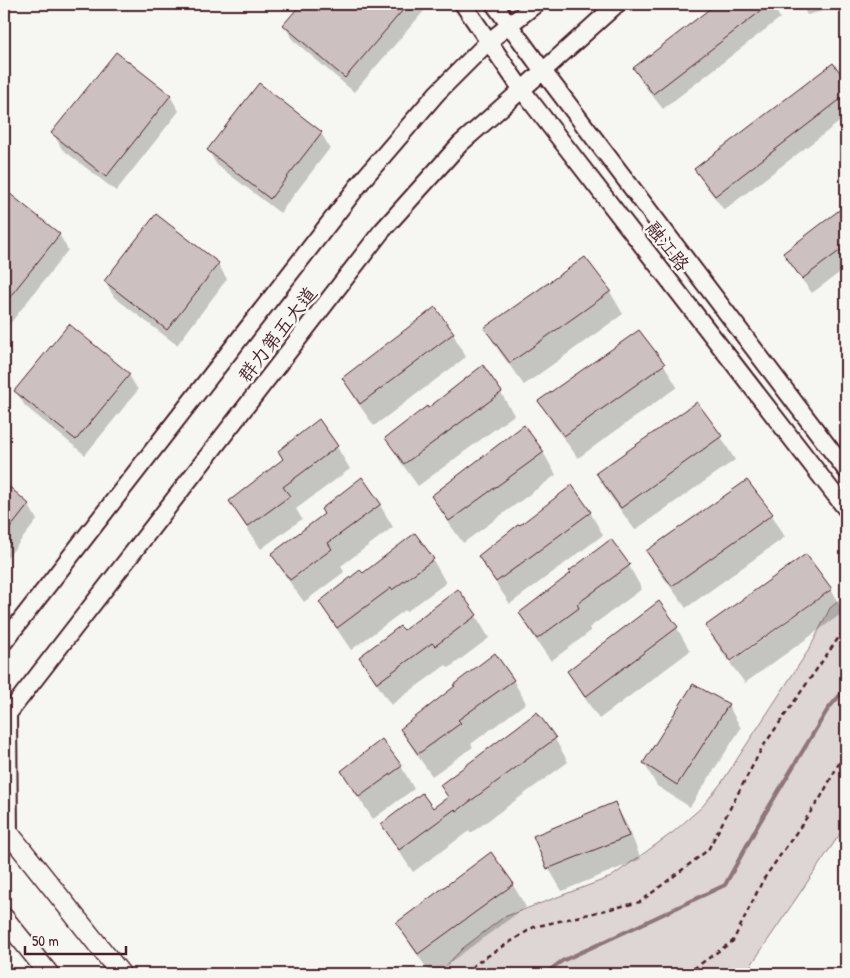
<svg xmlns="http://www.w3.org/2000/svg" width="850" height="978" font-family="'Patrick Hand','LXGW WenKai TC',sans-serif">
	<rect width="100%" height="100%" fill="#f6f6f2"/>
	<filter id="ink" filterUnits="userSpaceOnUse"><feTurbulence type="fractalNoise" baseFrequency=".02" numOctaves="2"/><feDisplacementMap in="SourceGraphic" scale="10" xChannelSelector="R" yChannelSelector="G"/><feConvolveMatrix kernelMatrix="1 2 1 2 8 2 1 2 1" color-interpolation-filters="sRGB"/></filter>
	<g filter="url(#ink)">
		<path fill="#ddd6d5" stroke="#947a80" d="M846,595V825L745,974H438L463,948L504,917L611,877L672,833L702,807L722,782L810,648L830,608Z"/>
		<g fill="#0003">
			<path d="M302,4H430L354,92L293,40L284,25Z"/>
			<path d="M718,4H772L780,18L663,109L643,84L634,69Z"/>
			<path d="M801,4H846V5L807,15Z"/>
			<path d="M833,65L846,83V117L724,210L705,185L696,170Z"/>
			<path d="M170,96L179,111L116,191L62,149L53,133Z"/>
			<path d="M321,133L330,148L280,213L217,165L208,150Z"/>
			<path d="M5,192L59,234L68,250L5,330L4,194Z"/>
			<path d="M846,206V268L812,293L793,268L784,253Z"/>
			<path d="M156,216L218,264L227,279L177,345L114,297L105,281Z"/>
			<path d="M610,292L623,314L524,385L499,351L485,328Z"/>
			<path d="M435,309L453,334L466,357L374,426L357,402L344,379Z"/>
			<path d="M664,365L677,387L578,458L553,424L540,401Z"/>
			<path d="M483,367L501,393L514,415L418,486L400,461L387,438L428,409Z"/>
			<path d="M129,375L138,390L85,455L25,406L16,391Z"/>
			<path d="M697,404L721,437L735,460L635,530L610,496L597,474Z"/>
			<path d="M319,421L337,447L350,469L296,509L302,519L261,549L244,524L231,502L284,460Z"/>
			<path d="M543,452L556,475L463,543L446,519L432,496Z"/>
			<path d="M362,479L380,505L393,527L341,566L344,572L304,602L286,577L273,555L325,514Z"/>
			<path d="M4,484L28,504L37,520L4,562Z"/>
			<path d="M590,512L603,535L510,604L493,579L479,556Z"/>
			<path d="M772,515L785,537L686,608L661,574L647,551Z"/>
			<path d="M415,535L433,560L446,583L406,612L405,610L351,650L334,625L321,602L362,575Z"/>
			<path d="M610,541L629,566L642,589L589,628L591,631L551,661L533,636L520,613L572,573Z"/>
			<path d="M830,588L728,661L720,649L706,626Z"/>
			<path d="M830,589L844,612L745,683L730,663L830,591Z"/>
			<path d="M458,590L476,616L489,638L449,668L446,665L391,705L374,680L361,658L404,632Z"/>
			<path d="M659,603L677,628L690,651L599,719L582,694L569,671Z"/>
			<path d="M513,680L526,703L471,744L473,747L432,776L415,752L401,729Z"/>
			<path d="M728,705L741,728L690,807L657,786L644,763Z"/>
			<path d="M536,713L555,739L568,762L471,833L469,831L413,872L396,847L383,824L433,810L449,798Z"/>
			<path d="M401,766L414,789L373,819L356,794L343,771Z"/>
			<path d="M615,804L628,827L641,859L562,891L549,869L535,837Z"/>
			<path d="M491,854L513,885L526,907L434,974H431L411,946L398,923Z"/>
		</g>
		<g fill="none" stroke-linecap="round" stroke-linejoin="round">
			<path stroke="#8e747a" stroke-width="4" d="M544,974L562,961L623,933L725,885L758,825L828,709L846,688"/>
		</g>
		<g fill="#ccc1c0" stroke="#4a1f2b">
			<path d="M301,4H408L345,78L283,25Z"/>
			<path d="M716,4H770L653,94L633,68Z"/>
			<path d="M116,52L171,95L106,177L51,133Z"/>
			<path d="M833,63L846,80V95L715,196L694,169Z"/>
			<path d="M259,83L322,132L270,199L207,150Z"/>
			<path d="M4,189L60,234L4,304Z"/>
			<path d="M846,205V246L802,279L783,253Z"/>
			<path d="M156,214L219,263L167,330L104,281Z"/>
			<path d="M585,257L611,291L510,363L484,328Z"/>
			<path d="M435,307L454,333L360,404L342,378Z"/>
			<path d="M69,324L130,374L76,440L14,391Z"/>
			<path d="M639,330L665,364L564,436L538,401Z"/>
			<path d="M483,365L502,392L404,464L385,438L427,406L428,408Z"/>
			<path d="M697,402L722,436L621,508L596,473Z"/>
			<path d="M319,419L338,446L283,487L290,496L247,527L229,501L283,459L278,451Z"/>
			<path d="M524,425L544,452L449,521L431,496Z"/>
			<path d="M362,477L381,504L328,543L332,549L290,580L271,554L324,514L321,509Z"/>
			<path d="M747,480L773,514L672,586L646,551Z"/>
			<path d="M4,482L29,504L4,536Z"/>
			<path d="M572,485L591,512L496,582L478,556L519,524L520,525Z"/>
			<path d="M415,533L434,559L392,590L391,588L337,628L319,602L360,570L363,573Z"/>
			<path d="M611,539L630,565L577,604L579,608L537,639L519,613L571,573L569,571Z"/>
			<path d="M806,554L832,589L731,661L705,626Z"/>
			<path d="M458,589L477,615L435,646L432,643L377,683L359,657L400,626L404,630Z"/>
			<path d="M659,601L678,627L585,697L567,671Z"/>
			<path d="M495,653L514,680L458,720L461,723L418,754L400,729L455,686L453,685Z"/>
			<path d="M693,684L729,704L677,785L643,763Z"/>
			<path d="M537,712L556,738L457,811L455,809L399,850L381,824L422,793L433,808L448,797L440,785Z"/>
			<path d="M382,739L402,766L359,797L341,771Z"/>
			<path d="M615,802L629,836L547,869L533,836Z"/>
			<path d="M491,852L514,884L418,954L396,923Z"/>
		</g>
		<g fill="none" stroke-linecap="round" stroke-linejoin="round">
			<defs>
				<g id="secondary">
					<path d="M463,4L522,90L846,509"/>
					<path d="M494,4L543,71L846,470"/>
					<path d="M4,642L365,177L437,93L488,42L536,4"/>
					<path d="M8,714L9,833"/>
					<path d="M4,719L381,232L460,144L543,71L617,4"/>
				</g>
				<g id="primary">
					<path d="M4,827L121,974"/>
					<path d="M4,918L49,974"/>
				</g>
			</defs>
			<use href="#secondary" stroke="#4a1f2b" stroke-width="20"/>
			<use href="#primary" stroke="#4a1f2b" stroke-width="22"/>
			<g stroke="#4a1f2b" stroke-width="2.5" stroke-dasharray="5 4" stroke-linecap="butt">
				<path d="M465,974L475,964L534,927L640,902L708,850L762,748L846,627"/>
				<path d="M686,974L733,941L763,880L821,797L846,750"/>
			</g>
			<use href="#secondary" stroke="#f6f6f2" stroke-width="16"/>
			<use href="#primary" stroke="#f6f6f2" stroke-width="19"/>
		</g>
	</g>
	<g text-anchor="middle" dominant-baseline="central" stroke-width="5" stroke-linejoin="round" paint-order="stroke">
		<g font-size="19" fill="#4a1f2b" stroke="#f6f6f2">
			<text transform="translate(668 246) rotate(52)">融江路</text>
			<text transform="translate(277 334) rotate(-52)">群力第五大道</text>
		</g>
	</g>
	<rect width="850" height="978" fill="none" stroke="#f6f6f2" stroke-width="20"/>
	<rect x="10" y="10" width="830" height="958" fill="none" stroke="#4a1f2b" stroke-width="2" filter="url(#ink)"/>
	<path d="M25 946v8h101v-8" fill="none" stroke="#4a1f2b" stroke-width="2.5"/>
	<text x="32" y="946" font-size="15" fill="#4a1f2b" stroke="#f6f6f2" stroke-width="4" paint-order="stroke">50 m</text>
</svg>
